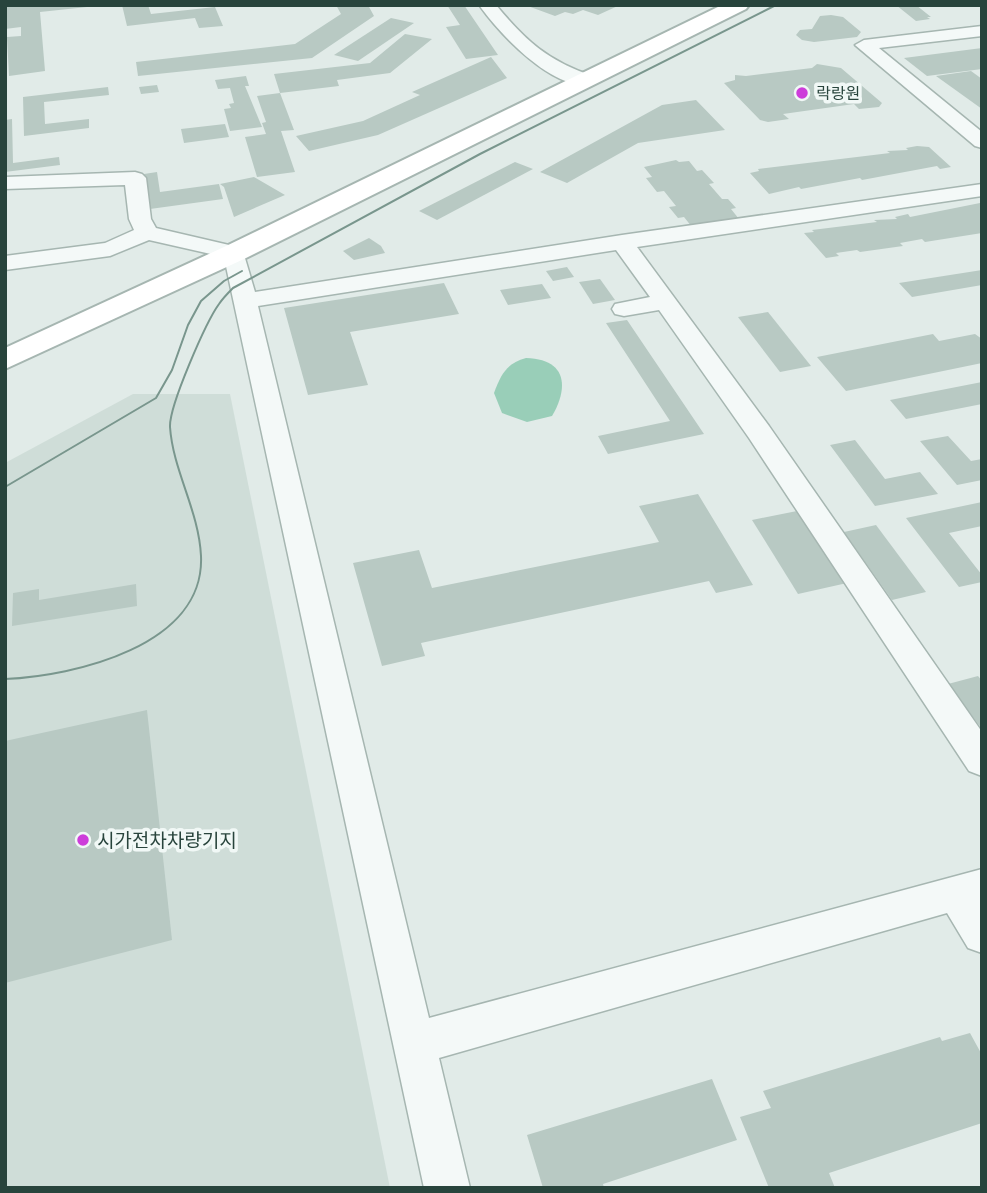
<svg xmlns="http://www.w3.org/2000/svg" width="987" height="1193" font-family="'Roboto Condensed','Noto Sans KR',sans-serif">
	<rect width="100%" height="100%" fill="#e1ebe8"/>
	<path fill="#cfddd8" d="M133,394H230L390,1188H5V463Z"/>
	<path fill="#99ceb8" d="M526,358C565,359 570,385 552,416L527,422L502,413L494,393C501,374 507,363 526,358Z"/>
	<g fill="#b8c9c3">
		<path d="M5,5H87V7L40,12L45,71L9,76L7,37L21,36V27L5,29Z"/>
		<path d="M122,5H148L151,14L215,7L223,26L199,28L195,18L127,26Z"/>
		<path d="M336,5H368L374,16L312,58L138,76L136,62L295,44L341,14Z"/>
		<path d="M447,5H464L498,55L466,59L446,27L460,25Z"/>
		<path d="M525,5H620L598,15L583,10L573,14L565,12L555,16Z"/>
		<path d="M896,5H916L931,17H927L930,19L916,21Z"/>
		<path d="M831,15L843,17L861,32L857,37L814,42L802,40L796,35L800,30L812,29L820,16Z"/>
		<path d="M391,18L414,23L358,61L334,55Z"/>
		<path d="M405,34L432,39L390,73L337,80L339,86L280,93L274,74L370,63Z"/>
		<path d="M982,48V69L927,76L904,58Z"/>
		<path d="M491,57L507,78L378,135L309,151L296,136L363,121L420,95L412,92Z"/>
		<path d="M817,64L841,68L882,103L879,107L859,109L854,104L783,114L789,119L768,122L760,120L724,83L735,80V75L746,76L812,68Z"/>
		<path d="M971,71L982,79V109L936,76Z"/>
		<path d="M246,76L249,86H245L262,127L230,131L224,109L231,108L229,104L234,103L230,88L218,89L215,80Z"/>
		<path d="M157,85L159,92L141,94L139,87Z"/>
		<path d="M108,87L109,95L44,102L45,124L89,119V128L24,136L23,97Z"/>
		<path d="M280,93L294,130L281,131L295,172L257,177L245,137L266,134L262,123L266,122L257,96Z"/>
		<path d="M696,100L725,130L638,143L567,183L540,172L662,105Z"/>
		<path d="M12,119L13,163L59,157L60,165L5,172V120Z"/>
		<path d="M225,124L229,137L184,143L181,129Z"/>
		<path d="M917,146L929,147L951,167L940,169L937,166L862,180L860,178L801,189L799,187L769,194L750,173L759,171L758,169L890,153L887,151L908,150L906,148Z"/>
		<path d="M676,160L679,162L689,161L697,171L702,170L714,183L709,184L722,199H728L736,208L731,209L739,219L692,227L684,217L678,218L669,207L676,206L664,191L657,192L646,178L652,177L644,167Z"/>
		<path d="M515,162L533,169L437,220L419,211Z"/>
		<path d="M157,172L160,192L219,184L223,199L150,209L144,174Z"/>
		<path d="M254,177L285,195L234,217L224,187L220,184Z"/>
		<path d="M980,203L982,233L925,242L922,239L900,243L903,246L860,252L857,250L836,253L839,256L826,258L804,233L814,232L812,230L877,222L874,220L897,219L895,217L908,214L910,217Z"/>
		<path d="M369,238L381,246L385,253L354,260L343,251Z"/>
		<path d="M567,267L574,277L553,281L546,271Z"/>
		<path d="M982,270V285L912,297L899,283Z"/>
		<path d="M600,279L615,300L593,304L579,282Z"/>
		<path d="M444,283L459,314L350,332L368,385L308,395L284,308Z"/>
		<path d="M542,284L551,298L508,305L500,290Z"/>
		<path d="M768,312L811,366L780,372L738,317Z"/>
		<path d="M627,320L704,434L608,454L598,436L670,421L606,323Z"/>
		<path d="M933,334L939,341L975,334L982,339V363L846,391L817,357Z"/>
		<path d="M982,382V404L906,419L890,400Z"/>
		<path d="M948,436L971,461L982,459V480L957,485L920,441Z"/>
		<path d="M855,440L885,479L920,472L938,494L875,506L830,445Z"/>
		<path d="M698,494L753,585L716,593L709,581L421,643L425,656L382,666L353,563L419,550L432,588L659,542L639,506Z"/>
		<path d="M982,502V526L949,533L982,575V582L959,587L906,518Z"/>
		<path d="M807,509L856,581L798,594L752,520Z"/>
		<path d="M876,525L926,592L892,600L844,532Z"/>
		<path d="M136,584L137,606L12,626L13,593L39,589V600Z"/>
		<path d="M978,676L982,681V729L948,684Z"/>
		<path d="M147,710L172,940L5,983V741Z"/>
		<path d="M970,1033L982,1055V1123L829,1173L835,1188H769L740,1117L771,1108L763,1091L940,1037L942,1041Z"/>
		<path d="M712,1079L737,1140L603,1184L604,1188H543L527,1135Z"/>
	</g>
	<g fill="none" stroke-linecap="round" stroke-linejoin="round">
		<defs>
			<g id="minor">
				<path d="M479,5H496C526,41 548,61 593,76L595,80L593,84C554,93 499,33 479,5Z"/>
				<path d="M982,26V36L879,48L982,132V148L975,146L855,45L864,40Z"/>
				<path d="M135,172L142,174L146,178L151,219L156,228L242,248L255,292L622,235L982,184V196L637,247L769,426L982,732V776L969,771L749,438L659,310L624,316L615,314L612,309L615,304L650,297L616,250L258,306L429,1018L982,869V953L968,948L947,913L439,1058L470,1188H424L224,257L149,240L110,256L5,270V256L105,243L134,230L129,219L125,185L5,189V177Z"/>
			</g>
			<path id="secondary" d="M722,5H749L746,9L244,259L5,369V348L224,247Z"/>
		</defs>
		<use href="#minor" stroke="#a6b6b1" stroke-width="3"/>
		<use href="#secondary" stroke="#a6b6b1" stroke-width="4"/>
		<use href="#minor" fill="#f4f9f8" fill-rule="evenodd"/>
		<use href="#secondary" fill="#fff" fill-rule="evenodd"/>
		<g stroke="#79968d" stroke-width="2">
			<path d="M5,487L156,398L172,370L188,325L201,301L224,281L242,271"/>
			<path d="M5,679C74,676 205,646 201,556C199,511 173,471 170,427C169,406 206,322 219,304C223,298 228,293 233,288L480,154L776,5"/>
		</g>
	</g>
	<g fill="#cd3dda" stroke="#f1f8f6" stroke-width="2.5">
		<circle cx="802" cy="93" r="7"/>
		<circle cx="83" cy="840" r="7"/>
	</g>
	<g text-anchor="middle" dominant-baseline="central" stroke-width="7" stroke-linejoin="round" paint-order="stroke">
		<g font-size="16" fill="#28443c" stroke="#f1f8f6" text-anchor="start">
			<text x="816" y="93">락랑원</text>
		</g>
		<g font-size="19" fill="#28443c" stroke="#f1f8f6" text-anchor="start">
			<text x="97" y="840">시가전차차량기지</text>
		</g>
	</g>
	<rect width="987" height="1193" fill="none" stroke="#28443c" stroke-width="14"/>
</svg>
